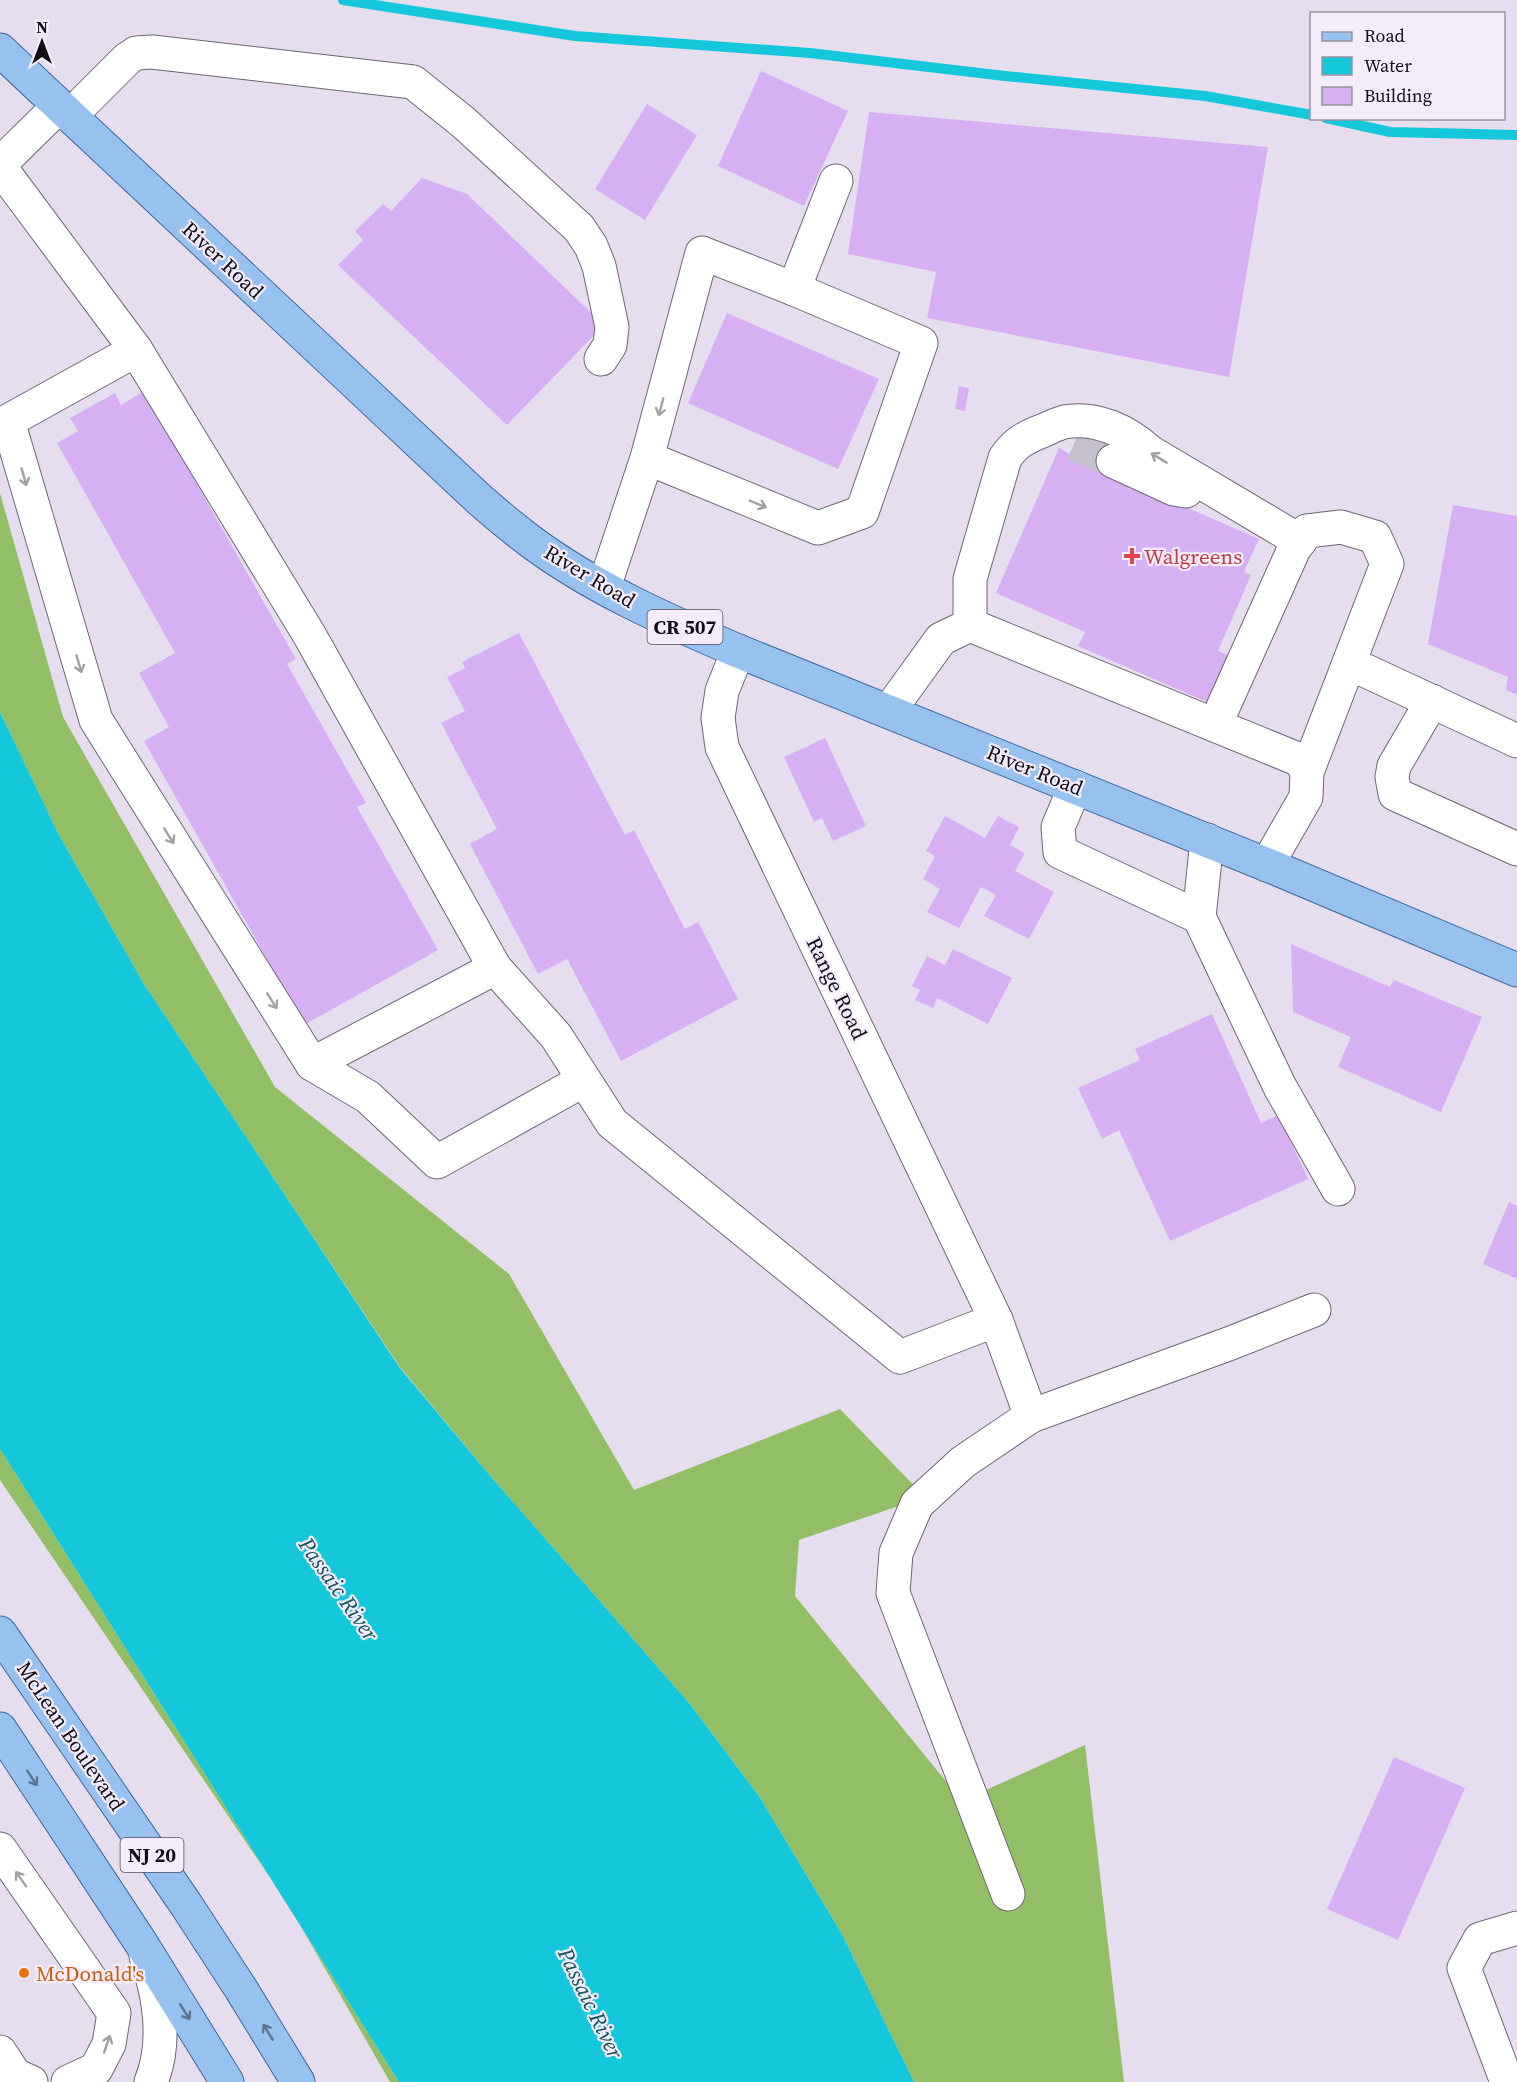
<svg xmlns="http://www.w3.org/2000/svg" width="1517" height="2082" font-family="'Source Serif 4',serif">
	<rect width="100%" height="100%" fill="#e6deee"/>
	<g fill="#92be65">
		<path d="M0,493L63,717L275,1087L509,1274L634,1490L840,1409L925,1497L799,1540L795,1596L962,1801L1085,1745L1124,2082H914L842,1934L759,1796L690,1704L492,1478L400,1367L144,984L59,835L0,712Z"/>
		<path d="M0,1449L399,2082H390L288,1904L0,1480Z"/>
	</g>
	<path fill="#14c7da" d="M0,712L59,835L144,984L281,1189L400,1368L492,1478L690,1704L759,1796L842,1934L914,2082H399L0,1449Z"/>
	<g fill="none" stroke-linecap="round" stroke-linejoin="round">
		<g stroke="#14c7da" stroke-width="10">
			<path d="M343,0L575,36L810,53L1005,76L1205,96L1312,115"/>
			<path d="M1326,118L1390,132L1517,135"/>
		</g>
	</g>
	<g fill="#d7b0f4">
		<path d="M761,71L848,111L804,206L718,166Z"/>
		<path d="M647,104L697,135L645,220L595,189Z"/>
		<path d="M869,112L1268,147L1229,377L927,318L936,272L848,254Z"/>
		<path d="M422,178L467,194L604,325L507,425L338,265L363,240L355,231L383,204L391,211Z"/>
		<path d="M727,313L879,379L838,469L688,403Z"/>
		<path d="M959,386L969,388L965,411L955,409Z"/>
		<path d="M144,391L296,659L287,664L366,803L357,807L438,950L304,1025L144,741L169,727L139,673L175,653L57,443L78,431L70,418L115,393L121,405Z"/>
		<path d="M1078,435L1119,452L1108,473L1259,539L1244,572L1251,575L1218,651L1228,655L1207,702L1078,646L1085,632L996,593L1059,448L1070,454Z"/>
		<path d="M1453,505L1517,516V695L1506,690L1508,677L1428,644Z"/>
		<path d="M519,633L625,835L634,830L685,929L698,922L738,999L621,1061L567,959L538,974L470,844L497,829L441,723L465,711L447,677L465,668L462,662Z"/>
		<path d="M825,738L866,826L833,841L822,818L814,822L784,757Z"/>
		<path d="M945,816L985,838L998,816L1019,827L1010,845L1025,853L1015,871L1054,892L1029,939L984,916L996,895L981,887L959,928L927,912L940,889L923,879L935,856L926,851Z"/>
		<path d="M1291,944L1390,987L1394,980L1482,1017L1441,1112L1338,1067L1351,1037L1293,1012Z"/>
		<path d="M953,949L1012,978L988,1024L937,998L933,1008L915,1000L920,990L912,986L927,956L945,965Z"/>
		<path d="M1212,1014L1261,1123L1279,1115L1308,1179L1170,1241L1119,1130L1102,1139L1078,1088L1140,1060L1135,1049Z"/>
		<path d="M1509,1202L1517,1206V1279L1483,1264Z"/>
		<path d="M1394,1757L1465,1788L1398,1940L1327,1909Z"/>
	</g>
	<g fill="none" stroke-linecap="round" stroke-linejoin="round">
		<path stroke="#c6bfcd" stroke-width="33" stroke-dasharray="33 16" stroke-linecap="butt" d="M1074,444L1113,461"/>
		<defs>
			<g id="minor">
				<path d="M70,116L127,59L136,53L152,52L413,82L463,122L579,228L591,246L599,266L612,327L610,345L601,359"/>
				<path d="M0,164L59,106"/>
				<path d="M0,167L136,350L310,636L495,968L556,1036L612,1123L900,1357L996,1320"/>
				<path d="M794,289L836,181"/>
				<path d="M136,350L8,421L96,720L312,1064L368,1097L437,1162L584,1080"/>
				<path d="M1113,461L1174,489L1186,491"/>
				<path d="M604,587L647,458L702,253L794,289L921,343L862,512L818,528L647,458"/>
				<path d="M970,625V579L1005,458C1015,443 1026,437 1042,431C1049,428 1057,424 1064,422C1096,416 1127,431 1150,452L1300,541"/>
				<path d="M738,651L722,691L718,718L722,747L996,1320L1031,1416L1231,1343L1314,1310"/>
				<path d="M1349,663L1517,741"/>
				<path d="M1432,701L1394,766L1392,777L1395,794L1517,849"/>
				<path d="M889,711L941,639L970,625L1300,760L1307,772L1306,797L1267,865"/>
				<path d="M1215,725L1294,549L1307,531L1341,527L1375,537L1387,564L1307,772"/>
				<path d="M1075,787L1058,827L1060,852L1199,917"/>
				<path d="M1207,840L1199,917L1280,1087L1338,1189"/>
				<path d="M312,1064L495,968"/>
				<path d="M0,1849L114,2013L109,2044L96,2069L68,2082"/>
				<path d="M1008,1894L893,1593L896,1553L917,1504L963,1462L1031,1416"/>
				<path d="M146,1956C159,1995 167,2043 151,2082"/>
				<path d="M0,2052L15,2075L31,2082"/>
				<path d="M1507,2082L1464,1968L1480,1939L1517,1928"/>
			</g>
			<g id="major">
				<path d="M0,50L480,500C496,514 513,528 530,541C593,588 666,620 738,651L1275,868L1517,970"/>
				<path d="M0,1633L187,1906L241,1989L298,2082"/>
				<path d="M0,1729L141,1943L227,2082"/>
			</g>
		</defs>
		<use href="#minor" stroke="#6d6573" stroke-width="35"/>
		<use href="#major" stroke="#3b699c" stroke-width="35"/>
		<use href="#minor" stroke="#fff" stroke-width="33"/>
		<use href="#major" stroke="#97c2ef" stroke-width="33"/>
	</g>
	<defs><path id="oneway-shaft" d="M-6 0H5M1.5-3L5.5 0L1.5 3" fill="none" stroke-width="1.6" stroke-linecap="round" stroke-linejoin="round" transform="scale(1.5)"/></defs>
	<g stroke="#a09fa1">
		<use href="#oneway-shaft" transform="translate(661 407) rotate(105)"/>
		<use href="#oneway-shaft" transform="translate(1159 458) rotate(-149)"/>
		<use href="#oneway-shaft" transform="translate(24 477) rotate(74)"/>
		<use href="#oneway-shaft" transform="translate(758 504) rotate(22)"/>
		<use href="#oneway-shaft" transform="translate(79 664) rotate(74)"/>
		<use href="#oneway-shaft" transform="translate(169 836) rotate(58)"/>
		<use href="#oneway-shaft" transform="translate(272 1001) rotate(58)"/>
		<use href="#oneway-shaft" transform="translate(21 1879) rotate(-125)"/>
		<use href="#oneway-shaft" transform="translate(107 2044) rotate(-71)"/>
	</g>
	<g stroke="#5b718c">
		<use href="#oneway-shaft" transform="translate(32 1778) rotate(57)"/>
		<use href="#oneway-shaft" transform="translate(185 2012) rotate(58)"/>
		<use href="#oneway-shaft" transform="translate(268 2032) rotate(-121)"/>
	</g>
	<path fill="#e0444e" stroke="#f4ebfb" stroke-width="2" d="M1129 547h6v6h6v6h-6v6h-6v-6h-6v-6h6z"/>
	<circle fill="#e8710a" stroke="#f4ebfb" stroke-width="2" cx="24" cy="1973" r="6"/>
	<g text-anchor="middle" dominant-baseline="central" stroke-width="4.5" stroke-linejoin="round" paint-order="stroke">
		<g fill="#f4ebfb" stroke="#565159" stroke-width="1.5">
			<rect x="647.5" y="610" width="75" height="34" rx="4.5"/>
			<rect x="120.5" y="1838" width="63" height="34" rx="4.5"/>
		</g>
		<g font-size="20" font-weight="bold" fill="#120f14">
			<text x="685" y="627">CR 507</text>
			<text x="152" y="1855">NJ 20</text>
		</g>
		<g font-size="21" fill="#120f14" stroke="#f4ebfb">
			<text transform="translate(223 260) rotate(43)">River Road</text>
			<text transform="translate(590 576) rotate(31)">River Road</text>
			<text transform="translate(1035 770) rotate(22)">River Road</text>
			<text transform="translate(837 988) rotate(64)">Range Road</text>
			<text transform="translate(71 1736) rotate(56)">McLean Boulevard</text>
		</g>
		<g font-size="21" fill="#be3a42" stroke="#f4ebfb" text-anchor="start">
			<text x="1144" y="556">Walgreens</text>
		</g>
		<g font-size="21" fill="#c56008" stroke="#f4ebfb" text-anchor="start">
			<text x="36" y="1973">McDonald's</text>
		</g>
		<g font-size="22" font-style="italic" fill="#10525a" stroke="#f4ebfb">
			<text transform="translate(339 1589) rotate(55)">Passaic River</text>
			<text transform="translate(591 2003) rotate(64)">Passaic River</text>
		</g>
	</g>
	<rect x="1310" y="12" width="195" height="108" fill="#f4ebfb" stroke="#9a939f" stroke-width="1.5"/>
	<rect x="1322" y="32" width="30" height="9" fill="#97c2ef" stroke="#9a939f" stroke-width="1.5"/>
	<text x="1364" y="42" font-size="18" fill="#120f14">Road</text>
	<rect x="1322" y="57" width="30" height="18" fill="#14c7da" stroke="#9a939f" stroke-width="1.5"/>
	<text x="1364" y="72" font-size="18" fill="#120f14">Water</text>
	<rect x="1322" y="87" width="30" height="18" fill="#d7b0f4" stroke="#9a939f" stroke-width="1.5"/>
	<text x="1364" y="102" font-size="18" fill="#120f14">Building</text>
	<g transform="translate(42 42)" stroke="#f4ebfb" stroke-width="4.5" paint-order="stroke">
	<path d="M0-4.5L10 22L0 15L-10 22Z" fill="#120f14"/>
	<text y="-9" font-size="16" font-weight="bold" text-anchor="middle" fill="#120f14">N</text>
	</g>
</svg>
